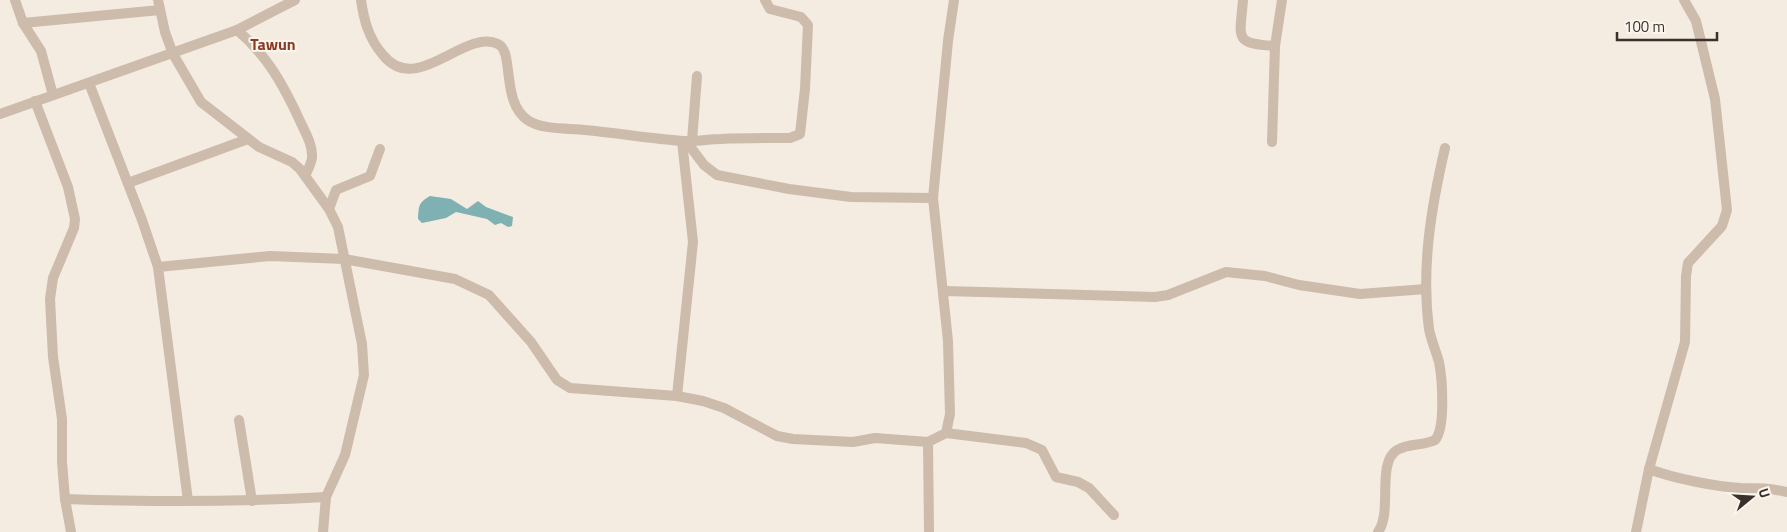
<svg xmlns="http://www.w3.org/2000/svg" width="1787" height="532" font-family="'Titillium Web',sans-serif">
	<rect width="100%" height="100%" fill="#f4ebe1"/>
	<path fill="#7fb0b2" d="M430,196L451,199L467,209L478,201L486,207L513,217L512,226L508,227L501,223L495,225L487,219L456,212L446,218L422,223L418,219C419,206 418,203 430,196Z"/>
	<g fill="none" stroke-linecap="round" stroke-linejoin="round">
		<g stroke="#cdbbac" stroke-width="10">
			<path d="M15,0L23,23L41,51L53,95"/>
			<path d="M158,0L165,32L173,54L201,102L259,147L292,162L300,169L329,209L338,227L362,344L364,375L345,455L326,497L323,532"/>
			<path d="M361,0C364,21 369,39 383,55C417,97 464,28 498,44C515,52 500,103 529,121C544,130 569,128 585,130C618,133 651,139 683,141C696,142 709,139 721,139C744,138 767,138 790,138L800,134L805,89L808,25L801,17L770,9L765,0"/>
			<path d="M1243,0C1240,39 1233,43 1275,46"/>
			<path d="M23,23L160,10"/>
			<path d="M237,30C267,55 284,86 300,121C305,132 313,145 312,158C311,164 308,170 305,176"/>
			<path d="M89,83L142,220L158,267L188,501"/>
			<path d="M35,101L68,187L75,219L74,228L53,278L50,299L53,357L62,419V462L65,499C152,502 239,502 326,497"/>
			<path d="M0,114L237,30L295,0"/>
			<path d="M686,141L704,165L717,175L789,189L851,197L933,198"/>
			<path d="M692,141L697,76"/>
			<path d="M1272,142L1275,46L1282,0"/>
			<path d="M128,183L248,139"/>
			<path d="M329,209L336,190L370,176L380,149"/>
			<path d="M158,267L270,256L344,259L455,279L489,295L531,342L557,380L570,388L677,396L703,401L724,408L777,436L793,439L853,442L875,438L928,442L946,433L950,414L948,341L933,198L948,41L954,0"/>
			<path d="M944,291L1155,297L1168,295L1226,272L1265,276L1299,285L1360,294L1426,289"/>
			<path d="M677,396L693,242L682,141"/>
			<path d="M239,420L252,501"/>
			<path d="M946,433L1026,443L1042,450L1056,477L1078,482L1089,488L1114,515"/>
			<path d="M928,442L929,532"/>
			<path d="M1649,469C1672,478 1717,487 1741,488C1759,488 1769,488 1787,492"/>
			<path d="M65,499L71,532"/>
			<path d="M1378,532C1393,512 1376,463 1397,450C1409,443 1423,446 1435,440C1446,428 1442,377 1439,362C1436,351 1431,340 1429,329C1421,268 1431,208 1445,148"/>
			<path d="M1636,532L1649,469L1685,342L1686,276L1688,263L1722,226L1727,210L1715,99L1696,21L1684,0"/>
		</g>
	</g>
	<g text-anchor="middle" dominant-baseline="central" stroke-width="4" stroke-linejoin="round" paint-order="stroke">
		<g font-size="16" font-weight="bold" fill="#8c3b22" stroke="#fbf5ee">
			<text x="273" y="44">Tawun</text>
		</g>
	</g>
	<g transform="translate(1752 497) rotate(72)" stroke="#fbf5ee" stroke-width="4" paint-order="stroke">
	<path d="M0-4L9 19L0 12L-9 19Z" fill="#3b302b"/>
	<text y="-8" font-size="14" font-weight="bold" text-anchor="middle" fill="#3b302b">U</text>
	</g>
	<path d="M1617 32v8h100v-8" fill="none" stroke="#3b302b" stroke-width="2.5"/>
	<text x="1624" y="32" font-size="15" fill="#3b302b" stroke="#fbf5ee" stroke-width="4" paint-order="stroke">100 m</text>
</svg>
